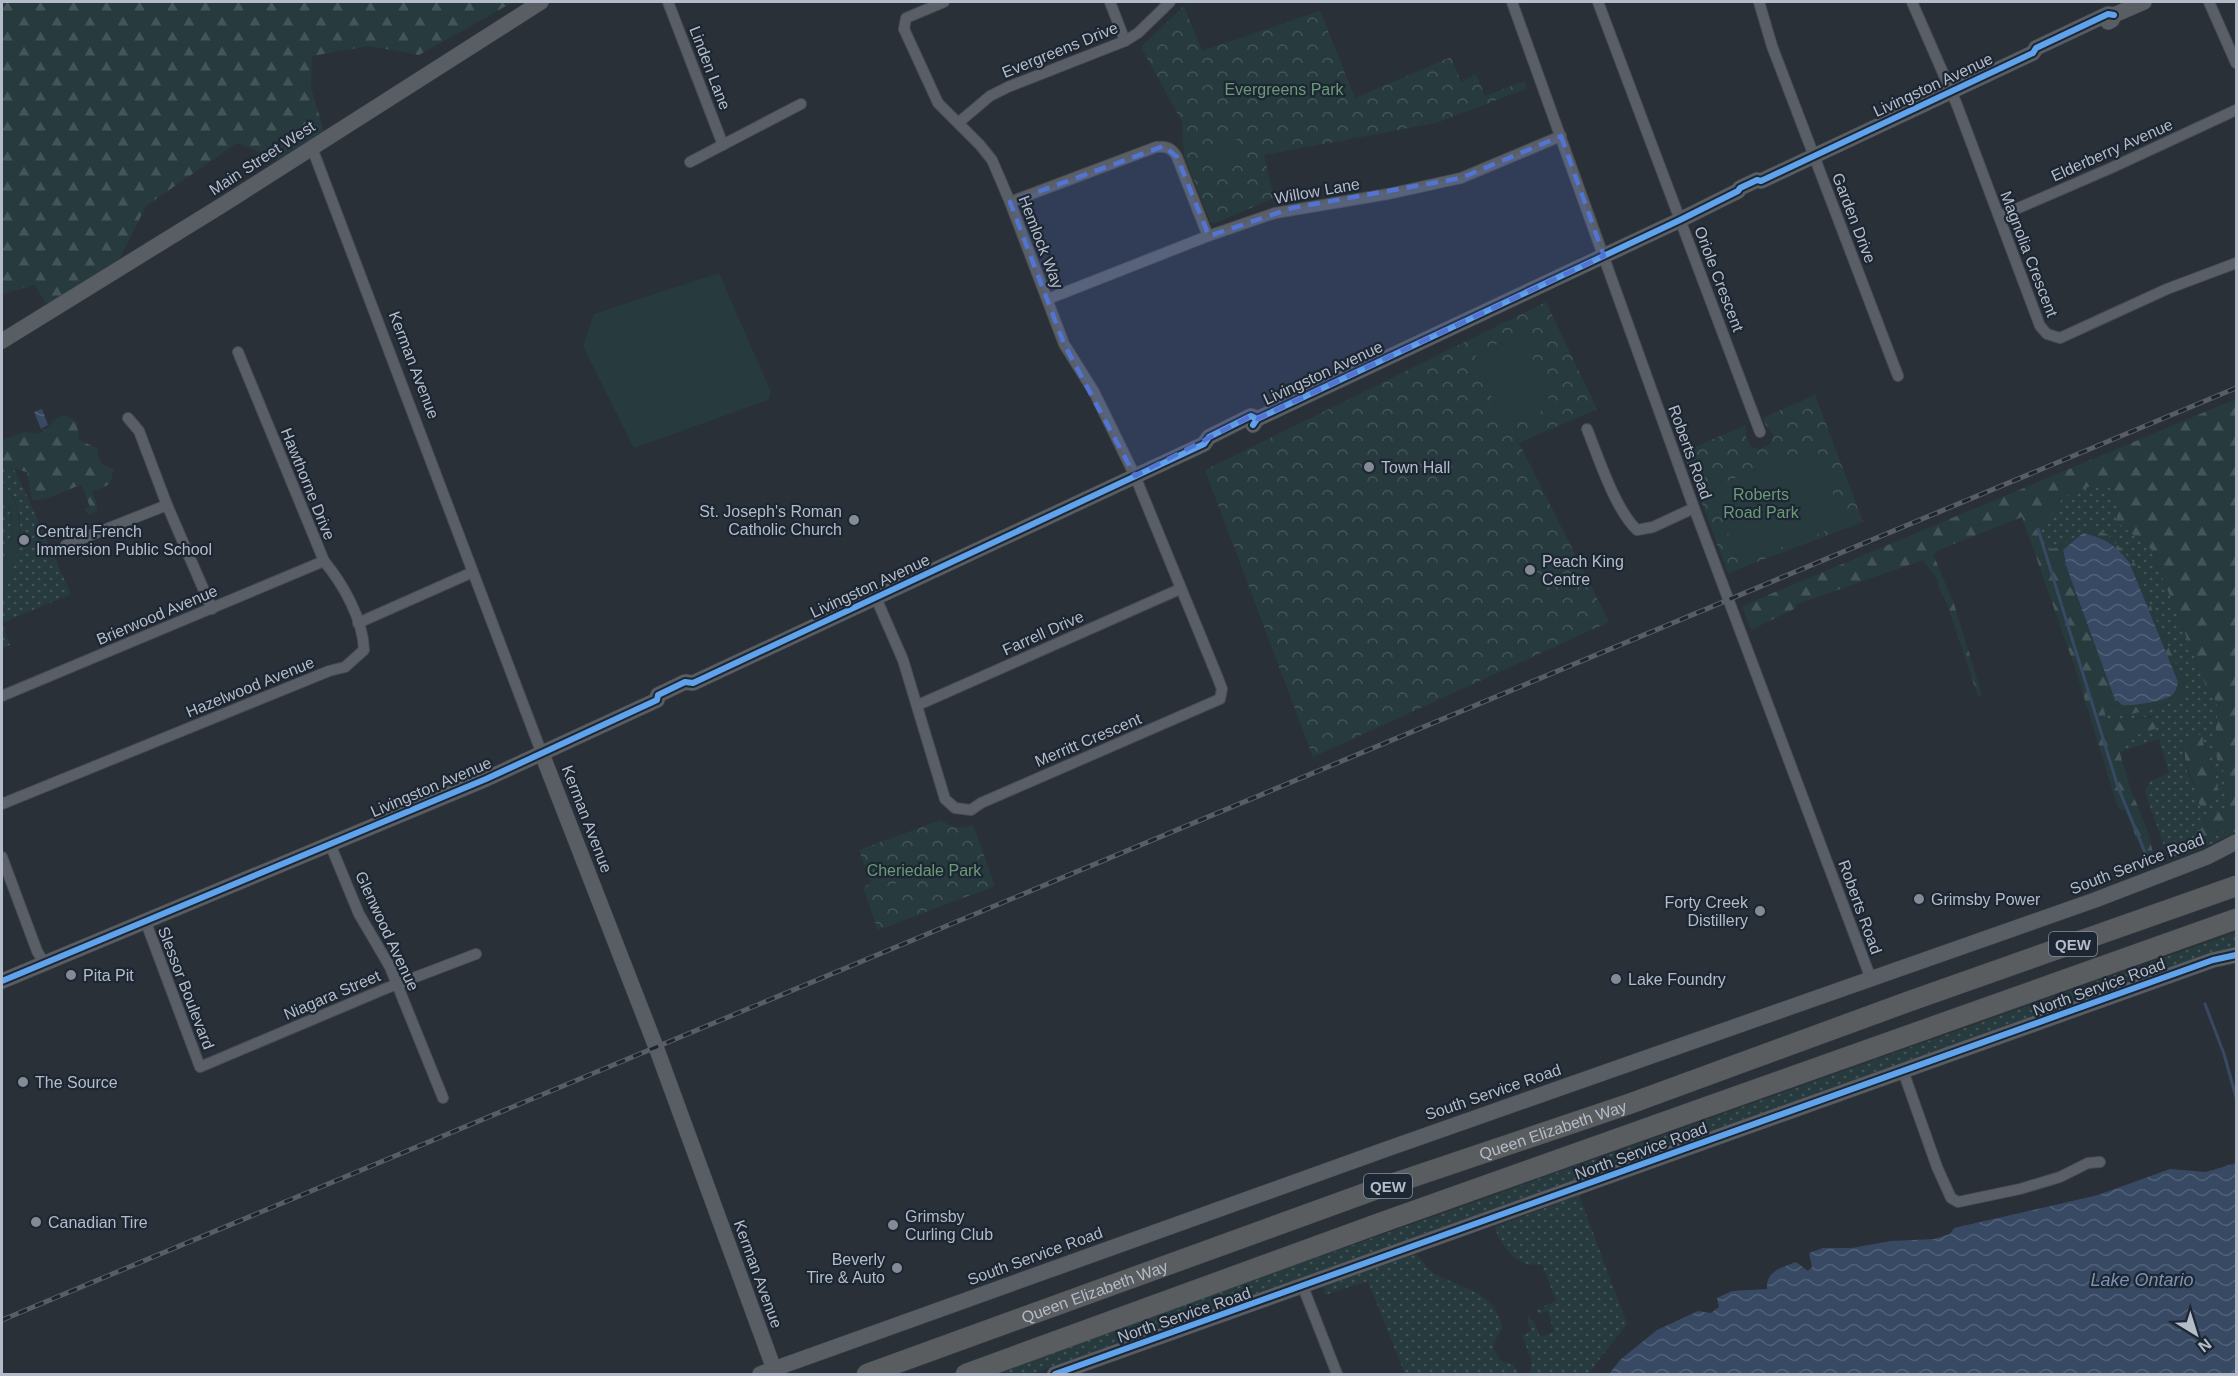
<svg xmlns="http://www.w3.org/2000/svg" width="2238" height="1376" font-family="Arial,sans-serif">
	<defs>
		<pattern id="grass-dots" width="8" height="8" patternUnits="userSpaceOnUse" patternTransform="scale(1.5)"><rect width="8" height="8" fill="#273a3e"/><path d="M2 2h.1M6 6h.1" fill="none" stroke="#445559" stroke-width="1.8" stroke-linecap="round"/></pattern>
		<pattern id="forest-firs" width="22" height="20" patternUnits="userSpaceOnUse" patternTransform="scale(1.5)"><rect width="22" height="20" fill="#273a3e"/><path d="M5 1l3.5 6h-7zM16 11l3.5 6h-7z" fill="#445559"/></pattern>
		<pattern id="park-crowns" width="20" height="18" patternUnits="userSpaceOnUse" patternTransform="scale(1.5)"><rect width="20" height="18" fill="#273a3e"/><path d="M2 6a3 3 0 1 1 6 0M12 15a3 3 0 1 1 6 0" fill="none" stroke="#445559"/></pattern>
		<pattern id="water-waves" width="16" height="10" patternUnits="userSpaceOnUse" patternTransform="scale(1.5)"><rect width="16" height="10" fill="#384963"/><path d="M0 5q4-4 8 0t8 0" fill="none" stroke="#526178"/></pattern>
	</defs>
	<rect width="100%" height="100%" fill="#2a3038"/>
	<g fill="url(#grass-dots)" fill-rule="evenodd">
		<path d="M2,446L23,487L71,594L2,623L10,645L2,648V601L20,537V516L14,498L2,481Z"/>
		<path d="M2098,483L2109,486L2119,507L2116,521L2151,549L2208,691L2215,699L2218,709L2215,737L2223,764L2226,807L2196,837L2198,844L2236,825V832L2201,849L2172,859L2167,854L2145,792L2149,782L2169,773L2159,739L2119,752L2118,747L2141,733L2155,729L2151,716L2113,721L2106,718L2103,706L2126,716L2181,699L2184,682L2154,615L2136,565L2089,528L2058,548L2046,549L2035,526L2044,527L2063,497ZM2203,743L2213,768L2195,788L2188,774L2183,755Z"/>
		<path d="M2,495C19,522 10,543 2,571Z"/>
		<path d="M2236,932V948L2108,989L1031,1374H989Z"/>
		<path d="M1579,1195L1627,1324L1588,1374H1531L1530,1371L1532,1362L1522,1335L1531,1331L1527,1318L1530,1316L1531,1320H1533L1540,1337L1554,1332L1548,1311L1539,1314L1537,1310L1544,1309V1306L1556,1301L1542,1264C1520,1270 1500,1247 1495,1227Z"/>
		<path d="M1415,1253C1422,1259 1427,1269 1435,1274C1464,1290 1493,1290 1503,1328L1496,1339L1493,1348L1500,1360L1514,1365L1518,1374H1405L1368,1281L1325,1295L1324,1287Z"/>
	</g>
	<g fill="url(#forest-firs)" fill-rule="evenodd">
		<path d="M2,2H513L419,55L369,46L312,56L311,88L324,131L280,160L237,143L146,206L120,258L47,305L35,285L2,294Z"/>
		<path d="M2236,399V825L2198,844L2196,837L2208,817L2226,807L2223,764L2217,760L2215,737L2218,709L2215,699L2208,691L2151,549L2116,521L2119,507L2109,486L2098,483L2063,497L2044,527H2035L2046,549L2058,548L2089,528L2107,534L2136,565L2154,615L2184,682L2181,699L2126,716L2103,707L2106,717C2123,726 2142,712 2158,720L2155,729L2141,733L2118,747L2131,790L2148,832L2153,853L2146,860L2125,811L2118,808L2075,668L2022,517L1941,549L1933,554L1954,604L1982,695L1978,696L1947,604L1938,585V580L1923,560L1795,605L1796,608L1753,629L1750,628L1742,606ZM2083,534L2164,651L2178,681L2067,568L2063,550Z"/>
		<path d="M65,415L77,422L79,440L97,448L100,462L109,468H114L110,484L92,492L97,504V510L90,515L84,509L90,507L82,485C65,489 49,501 32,500L27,472L11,468L2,462L3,440L24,432L40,434L57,418Z"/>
		<path d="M2198,734L2203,737V743L2218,784L2214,800L2201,809C2198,801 2197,793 2194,785C2188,766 2179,758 2190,738Z"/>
	</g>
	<g fill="url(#park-crowns)">
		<path d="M1184,6L1202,51L1320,11L1355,98L1451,57L1461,82L1476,74L1485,96L1525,81L1526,89L1436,123L1264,155L1274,198L1215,223L1210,221L1184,155L1182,122L1141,47Z"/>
		<path d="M1546,302L1597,409L1519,443L1609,622L1313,757L1205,470Z"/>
		<path d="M1815,395L1863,522L1728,573L1683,452L1746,425V438L1752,447C1761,452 1772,446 1774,435L1765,424L1763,418Z"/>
		<path d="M941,820C952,828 960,830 973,825L995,886L878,930L863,887L871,883L859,850Z"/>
	</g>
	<g fill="#273a3e">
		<path d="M1215,136L1237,138L1234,168L1213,166Z"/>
		<path d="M719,273L771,392L768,400L634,448L583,346L594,314Z"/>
		<path d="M1523,334L1552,407L1503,426L1475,353Z"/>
		<path d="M1816,448L1844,524L1739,563L1711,487Z"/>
		<path d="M2,481C35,519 14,559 2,601V571L12,536L11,511L2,495Z"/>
		<path d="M898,883L902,898L887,903L882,888Z"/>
	</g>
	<g fill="url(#water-waves)">
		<path d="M42,409L48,425L41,429L34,412Z"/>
		<path d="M2083,533C2106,539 2114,544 2129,562L2178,682C2177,686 2176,692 2172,695C2162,702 2134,706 2122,705L2114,697L2067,568L2063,550Z"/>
		<path d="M2236,1163V1374H1609L1621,1359L1657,1330L1698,1311L1711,1313L1719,1307L1717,1298L1732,1291L1767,1289C1766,1270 1782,1268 1796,1262L1808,1271L1812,1267L1809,1253L1823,1248H1852L1891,1241L1934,1239L1950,1234L1954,1228L2098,1195L2170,1169L2206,1172Z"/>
	</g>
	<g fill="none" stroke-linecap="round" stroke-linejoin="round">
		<g stroke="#384963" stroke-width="3">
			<path d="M2038,529L2118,787L2147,857"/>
			<path d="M2205,1004L2224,1054L2236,1097"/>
		</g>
		<defs>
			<g id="street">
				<path d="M668,2L723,145"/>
				<path d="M1110,2L1125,41"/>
				<path d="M1512,2L1694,508L1871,979"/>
				<path d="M1598,2L1760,432"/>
				<path d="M1759,2L1772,46L1898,376"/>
				<path d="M1912,2L1957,105L2040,326L2047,334L2060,338L2167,289L2236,263"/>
				<path d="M2209,2L2236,63"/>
				<path d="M958,123L990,96L1008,87L1125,41L1138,33L1170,2"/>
				<path d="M312,148L542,754"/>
				<path d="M690,162L801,104"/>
				<path d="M1010,202L1156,147C1167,146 1172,148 1177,157L1208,236"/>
				<path d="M2000,216L2111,168L2236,110"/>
				<path d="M1048,299L1208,236L1275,213L1388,194L1461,178L1561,136"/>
				<path d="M128,418L139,431L167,505L212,609"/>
				<path d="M1587,429C1599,459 1615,509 1637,530L1653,527L1694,508"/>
				<path d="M66,545L167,505"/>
				<path d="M876,598L903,660L945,799L955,808L971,810L981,803L1220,699L1222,689L1217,676L1135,476L1094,392L1064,344L1010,202L992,160L980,145L938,103L904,29L906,18L944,2"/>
				<path d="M358,623L473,572"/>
				<path d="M2,696L324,561"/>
				<path d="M918,705L1180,589"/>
				<path d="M2,804L329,671L345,667L364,650C363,619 343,584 324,561L238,352"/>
				<path d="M330,844L359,914L390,967L443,1098"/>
				<path d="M2,857L37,951L44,963"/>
				<path d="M145,920L200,1067L387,988L476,954"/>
				<path d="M1903,1071L1937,1167L1951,1198L1958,1202L2020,1189L2060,1177L2088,1163L2100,1162"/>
				<path d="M1303,1287L1337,1374"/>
			</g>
			<g id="secondary">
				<path d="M2108,22L2112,20L2114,15L2144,2"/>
				<path d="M2,341L224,204L541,2"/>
				<path d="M1253,425L1257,419L1680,220L1738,191L1740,188L1757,180L1761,181L2033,53L2036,48L2108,14L2114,15"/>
				<path d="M542,754L656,1047L774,1369"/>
				<path d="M2,981L486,779L657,700L658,695L685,682L693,683L1204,444L1209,437L1251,416L1257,419"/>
				<path d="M760,1374L1384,1150L2095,900L2207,857L2236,842"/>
				<path d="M1055,1374L2213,960L2236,955"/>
			</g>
			<g id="highway">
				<path id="s1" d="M867,1374L1374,1190L1629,1104L1910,1001L2236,886"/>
				<path d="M966,1374L1380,1223L2236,919"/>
			</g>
		</defs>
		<use href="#street" stroke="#484c53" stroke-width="12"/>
		<use href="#secondary" stroke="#484c53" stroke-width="16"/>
		<use href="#highway" stroke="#474c53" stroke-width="21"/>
		<use href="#street" stroke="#5a5e66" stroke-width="10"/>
		<use href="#secondary" stroke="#595d64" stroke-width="15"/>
		<use href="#highway" stroke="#5a5d60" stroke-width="20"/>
		<defs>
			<path id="rail" d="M2,1320L2236,388"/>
		</defs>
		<use href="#rail" stroke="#595d64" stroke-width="5"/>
		<use href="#rail" stroke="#1d2633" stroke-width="3" stroke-dasharray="9" stroke-linecap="butt"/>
		<defs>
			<g id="cycleway">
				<path d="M1253,425L1257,419L1680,220L1738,191L1740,188L1757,180L1761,181L2033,53L2036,48L2108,14L2114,15"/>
				<path d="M2,981L486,779L657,700L658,695L685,682L693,683L1204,444L1209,437L1251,416L1257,419"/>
				<path d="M1055,1374L2213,960L2236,955"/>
			</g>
		</defs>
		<use href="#cycleway" stroke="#1d2633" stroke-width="10"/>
		<use href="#cycleway" stroke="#60a3ed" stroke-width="6"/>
	</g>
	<path fill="#5274d3" fill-opacity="0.2" stroke="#5274d3" stroke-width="4.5" stroke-dasharray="12 8" stroke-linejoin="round" d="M1561,136L1604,256L1257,419L1251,416L1135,476L1064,344L1010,202L1164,146L1177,157L1209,236L1292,208L1461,178Z"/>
	<g fill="#848b96" stroke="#1d2633" stroke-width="2">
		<circle cx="1369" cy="467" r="6"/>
		<circle cx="854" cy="520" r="6"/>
		<circle cx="24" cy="540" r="6"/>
		<circle cx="1530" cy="570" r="6"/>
		<circle cx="1919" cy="899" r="6"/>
		<circle cx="1760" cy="911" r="6"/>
		<circle cx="71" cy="975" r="6"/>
		<circle cx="1616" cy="979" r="6"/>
		<circle cx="23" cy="1082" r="6"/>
		<circle cx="36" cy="1222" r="6"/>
		<circle cx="893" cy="1225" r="6"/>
		<circle cx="897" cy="1268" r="6"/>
	</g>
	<g text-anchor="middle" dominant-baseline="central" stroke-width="4.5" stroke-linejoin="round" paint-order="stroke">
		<g fill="#1d2633" stroke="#878f9c" stroke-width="1.5">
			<rect x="2049" y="932" width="48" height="24" rx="4.5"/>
			<rect x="1364" y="1174" width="48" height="24" rx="4.5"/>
		</g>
		<g font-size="15" font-weight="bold" fill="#b4bcc9">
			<text x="2073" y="944">QEW</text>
			<text x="1388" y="1186">QEW</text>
		</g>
		<g font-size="16" fill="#b4bcc9" stroke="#1d2633">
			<text transform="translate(1060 50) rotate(-22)">Evergreens Drive</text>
			<text transform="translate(710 68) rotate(69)">Linden Lane</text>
			<text transform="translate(1933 85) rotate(-25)">Livingston Avenue</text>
			<text transform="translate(2112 150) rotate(-24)">Elderberry Avenue</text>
			<text transform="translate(262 158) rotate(-33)">Main Street West</text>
			<text transform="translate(1317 191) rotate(-10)">Willow Lane</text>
			<text transform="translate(1854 218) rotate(69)">Garden Drive</text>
			<text transform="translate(1041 242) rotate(69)">Hemlock Way</text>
			<text transform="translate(2029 254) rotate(69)">Magnolia Crescent</text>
			<text transform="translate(1719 279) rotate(69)">Oriole Crescent</text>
			<text transform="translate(414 365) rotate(69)">Kerman Avenue</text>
			<text transform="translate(1323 373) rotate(-25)">Livingston Avenue</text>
			<text transform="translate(1690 452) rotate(70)">Roberts Road</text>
			<text transform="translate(308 484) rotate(68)">Hawthorne Drive</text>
			<text transform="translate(870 586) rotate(-25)">Livingston Avenue</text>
			<text transform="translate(157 615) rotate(-23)">Brierwood Avenue</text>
			<text transform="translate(1043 633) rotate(-24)">Farrell Drive</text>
			<text transform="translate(250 687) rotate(-22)">Hazelwood Avenue</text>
			<text transform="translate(1088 740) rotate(-23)">Merritt Crescent</text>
			<text transform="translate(431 787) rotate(-23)">Livingston Avenue</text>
			<text transform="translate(587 819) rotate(69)">Kerman Avenue</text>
			<text transform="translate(2137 864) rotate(-21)">South Service Road</text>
			<text transform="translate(1860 907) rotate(70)">Roberts Road</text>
			<text transform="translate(387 931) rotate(65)">Glenwood Avenue</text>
			<text transform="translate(2099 987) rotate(-20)">North Service Road</text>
			<text transform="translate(186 988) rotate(69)">Slessor Boulevard</text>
			<text transform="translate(332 995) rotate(-23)">Niagara Street</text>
			<text transform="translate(1493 1092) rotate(-19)">South Service Road</text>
			<text stroke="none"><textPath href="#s1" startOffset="728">Queen Elizabeth Way</textPath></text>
			<text transform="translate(1641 1151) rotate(-20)">North Service Road</text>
			<text transform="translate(1035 1256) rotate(-20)">South Service Road</text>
			<text transform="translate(758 1274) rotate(70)">Kerman Avenue</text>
			<text stroke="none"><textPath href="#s1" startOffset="242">Queen Elizabeth Way</textPath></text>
			<text transform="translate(1184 1315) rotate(-19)">North Service Road</text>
		</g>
		<g font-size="16" fill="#6b9a76" stroke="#1d2633">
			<text x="1284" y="89">Evergreens Park</text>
			<text x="1761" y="494">Roberts<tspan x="1761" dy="18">Road Park</tspan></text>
			<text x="924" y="870">Cheriedale Park</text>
		</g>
		<g font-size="16" fill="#b4bcc9" stroke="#1d2633" text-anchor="start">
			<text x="1381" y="467">Town Hall</text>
			<text x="842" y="511" text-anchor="end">St. Joseph's Roman<tspan x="842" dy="18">Catholic Church</tspan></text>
			<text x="36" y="531">Central French<tspan x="36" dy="18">Immersion Public School</tspan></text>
			<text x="1542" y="561">Peach King<tspan x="1542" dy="18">Centre</tspan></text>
			<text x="1931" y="899">Grimsby Power</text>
			<text x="1748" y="902" text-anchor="end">Forty Creek<tspan x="1748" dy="18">Distillery</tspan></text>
			<text x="83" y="975">Pita Pit</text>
			<text x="1628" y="979">Lake Foundry</text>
			<text x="35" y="1082">The Source</text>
			<text x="905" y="1216">Grimsby<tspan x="905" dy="18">Curling Club</tspan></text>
			<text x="48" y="1222">Canadian Tire</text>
			<text x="885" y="1259" text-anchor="end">Beverly<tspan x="885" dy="18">Tire &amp; Auto</tspan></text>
		</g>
		<g font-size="18" font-style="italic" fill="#7c92b1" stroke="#1d2633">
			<text x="2142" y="1280">Lake Ontario</text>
		</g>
	</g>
	<rect width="2238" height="1376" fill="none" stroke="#b4bcc9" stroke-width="6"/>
	<g transform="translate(2196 1334) rotate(142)" stroke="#1d2633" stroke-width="4.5" paint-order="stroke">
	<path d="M0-4.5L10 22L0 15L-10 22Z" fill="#b4bcc9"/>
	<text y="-9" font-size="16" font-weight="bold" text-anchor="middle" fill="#b4bcc9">N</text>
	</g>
</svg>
